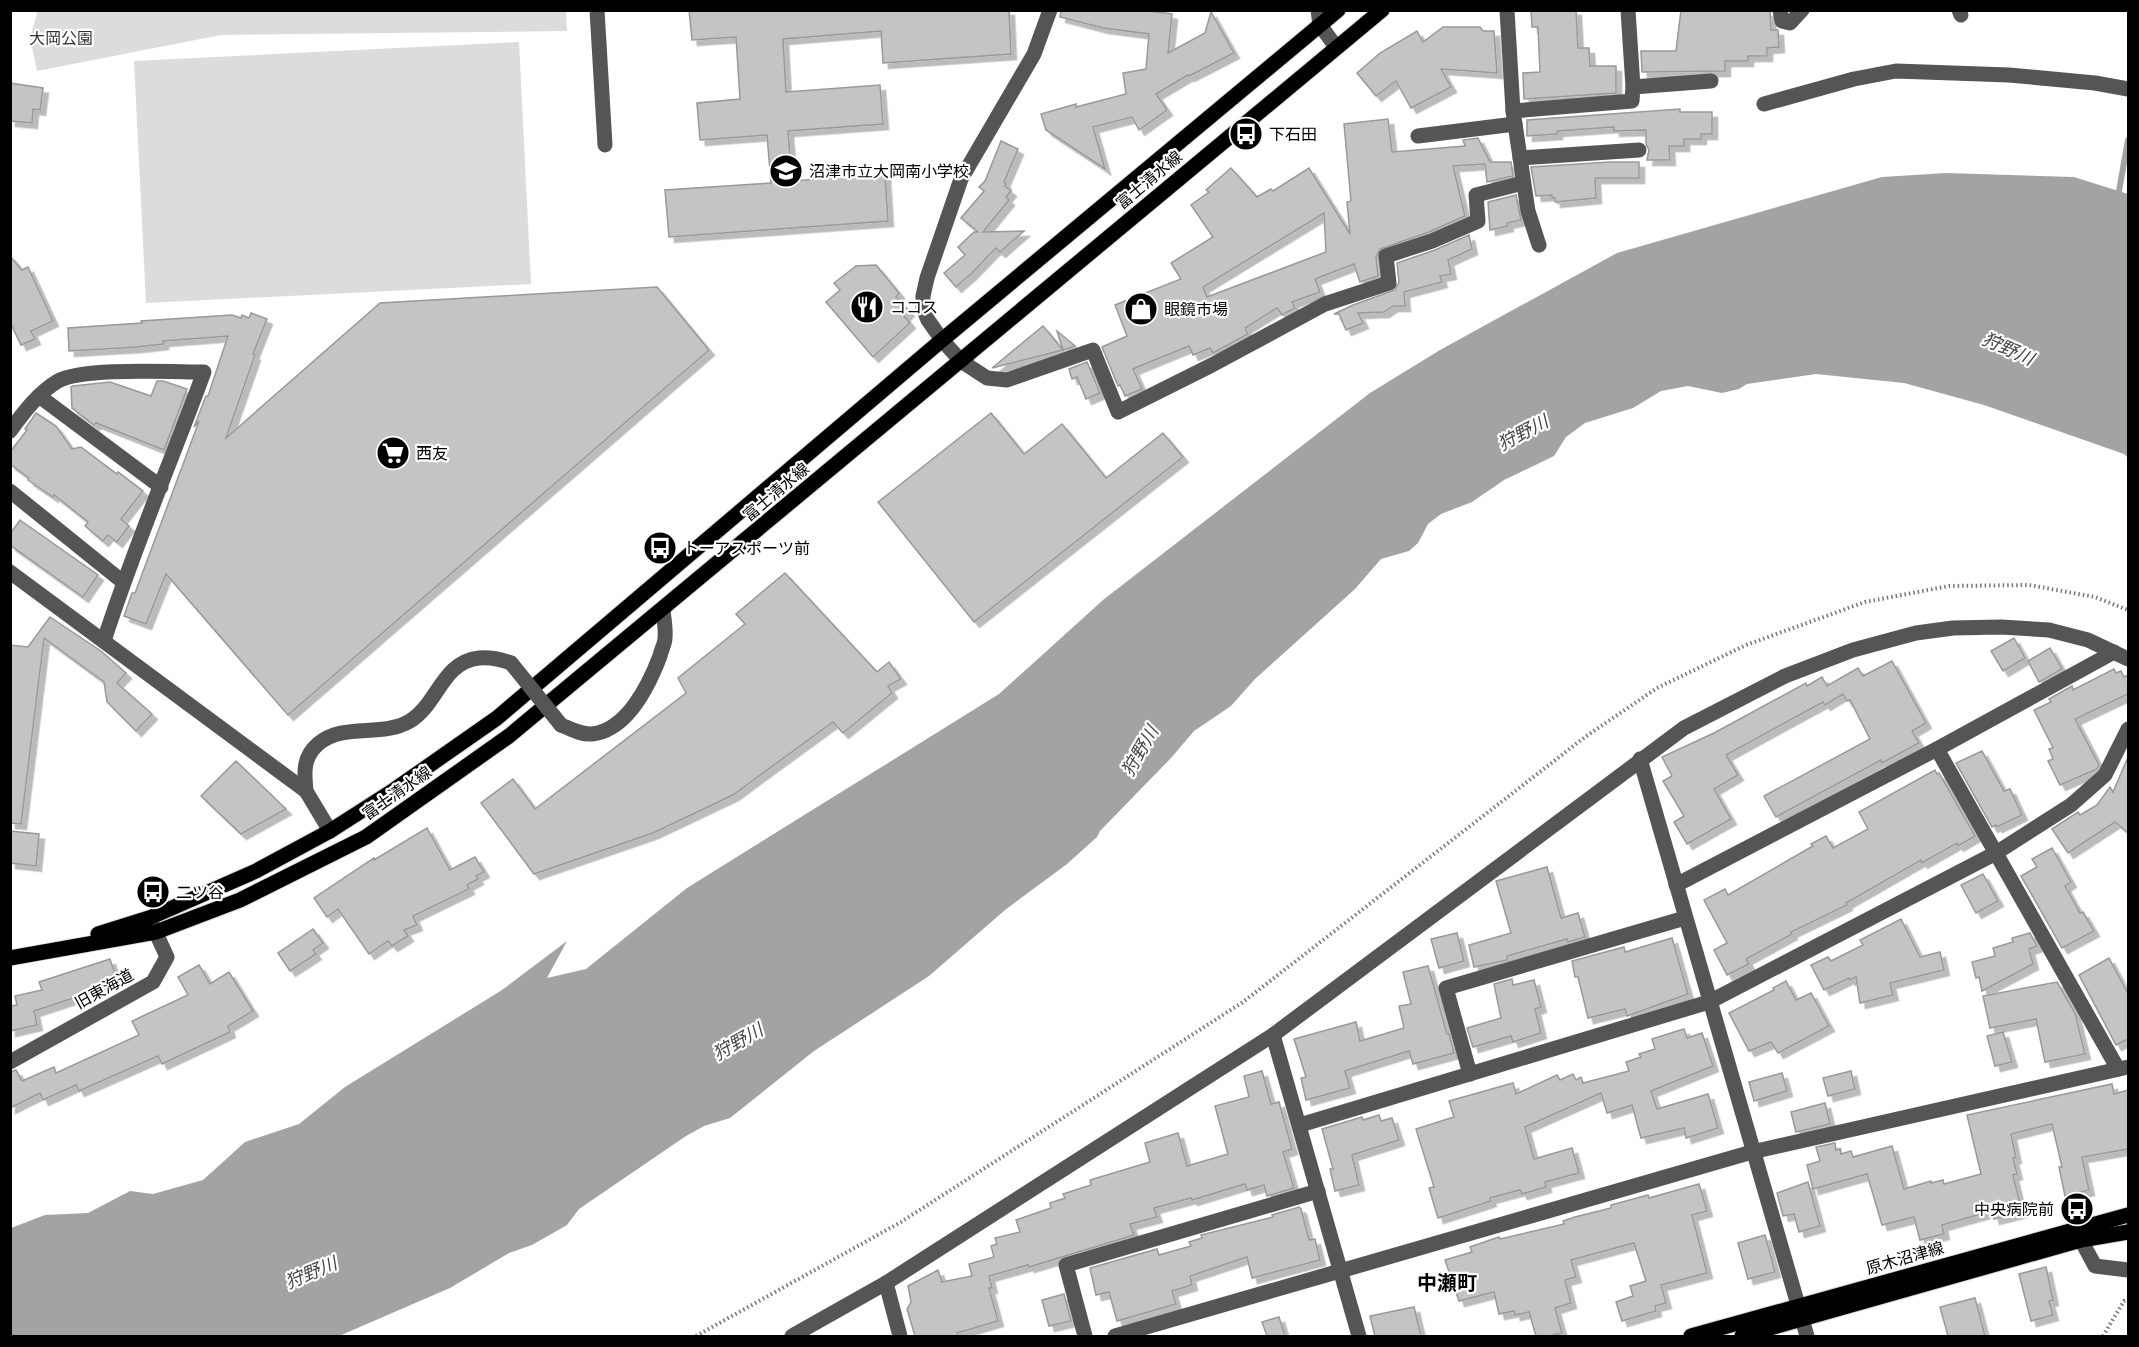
<svg xmlns="http://www.w3.org/2000/svg" width="2139" height="1347" font-family="'Fira Sans','Noto Sans JP',sans-serif">
	<defs>
		<filter id="shadow"><feDropShadow dx="5.5" dy="5.5" stdDeviation="0" flood-color="#0004"/></filter>
	</defs>
	<rect width="100%" height="100%" fill="#fff"/>
	<g fill="#dcdcdc">
		<path d="M38,10H566L567,31L221,35L37,71L30,38Z"/>
		<path d="M519,42L531,284L146,303L134,61Z"/>
	</g>
	<path fill="#a3a3a3" d="M1946,173L2074,177L2128,194V458L2124,454L1984,405L1904,383L1816,374L1747,384L1739,389L1722,393L1688,386L1661,391L1633,408L1585,423L1566,437L1554,456L1504,480L1472,502L1441,514L1428,524L1418,543L1409,551L1381,559L1355,589L1255,679L1231,706L1194,731L1171,758L1100,831L1097,837L1067,864L1005,910L929,976L814,1051L730,1118L704,1126L686,1136L579,1209L567,1225L532,1245L509,1253L450,1288L339,1336H11V1228L45,1215L88,1213L130,1191L153,1194L203,1180L245,1142L299,1124L345,1087L502,990L567,941L547,978L586,969L687,888L999,694L1103,600L1370,393L1440,350L1617,253L1882,177Z"/>
	<g fill="none" stroke-linecap="round" stroke-linejoin="round">
		<path stroke="#a3a3a3" stroke-width="6" d="M2119,191L2128,140"/>
	</g>
	<g fill="#c4c4c4" stroke="#999" stroke-width="1.5" fill-rule="evenodd" filter="url(#shadow)">
		<path d="M689,10H1009L1011,54L883,63L881,31L783,39L786,92L880,85L883,124L788,131L792,181L885,174L888,221L669,237L665,190L771,183L767,135L700,140L697,103L740,99L736,37L692,40Z"/>
		<path d="M1061,10H1142L1172,14L1168,53L1205,33L1211,12L1234,53L1189,76L1188,75L1156,94L1167,110L1139,130L1132,117L1093,127L1105,169L1046,130L1041,114L1076,104V107L1126,94L1123,73L1146,69L1149,34L1103,28L1060,17Z"/>
		<path d="M1531,10H1576L1578,48H1589L1590,66H1616V93L1524,99L1523,73L1540,72L1538,27H1532Z"/>
		<path d="M1681,10L1770,11L1771,30H1778L1779,47L1767,48V56H1748V61H1725V71L1642,72L1641,51H1676Z"/>
		<path d="M1443,27H1480L1483,31H1494L1497,73L1441,69L1451,87L1411,108L1396,81L1376,96L1357,73L1380,53L1417,31L1423,42Z"/>
		<path d="M10,83L43,88L40,110L33,109L32,123L10,121Z"/>
		<path d="M1680,109V112H1712V134H1701V139H1684V146H1669L1670,160H1647L1649,150L1646,144V130L1614,131V127L1557,131V134L1527,136V120Z"/>
		<path d="M1388,119L1392,152L1465,146L1463,140L1478,138L1490,162H1511L1513,176L1487,182L1485,164L1453,166L1465,216L1429,232L1380,249L1376,257L1378,276L1360,282L1354,264L1315,279L1320,292L1292,302L1295,308L1282,315L1277,308L1245,328L1248,334L1213,353L1210,348L1193,355L1189,346L1133,369L1142,389L1125,396L1120,385L1118,386L1102,347L1127,336L1115,305L1181,279L1171,263L1213,237L1191,205L1209,192L1206,190L1231,168L1257,197L1271,189L1273,191L1309,168L1350,234L1347,202L1351,201L1344,124ZM1324,213L1326,252L1207,297L1203,287Z"/>
		<path d="M1001,141L1018,149L1004,182L1006,184L1005,186L1011,191L1006,197L1009,200L983,232L1024,231L1000,252L996,248L972,273L956,287L944,273L965,255L958,247L974,232H978L961,218L984,191L979,187L985,181Z"/>
		<path d="M1610,162H1639V178H1595L1596,198L1555,202V198H1552V195L1536,196L1531,167Z"/>
		<path d="M1516,195L1521,220L1507,223L1508,226L1490,230L1488,202Z"/>
		<path d="M1469,235L1472,249L1448,260L1451,274L1440,276L1442,282L1404,292L1405,306H1393L1384,312L1358,313L1363,323L1346,330L1339,314H1334L1353,305L1395,290L1399,282L1397,263L1435,250Z"/>
		<path d="M10,256L22,270L28,267L53,321L31,331L35,339L21,345L10,322Z"/>
		<path d="M876,265L899,293L896,297L909,311L904,316L910,323L873,357L826,302L840,290L834,283L856,266Z"/>
		<path d="M657,287L709,350L288,715L166,574L146,624L124,616L132,593H135L185,459L199,421L194,427L206,396H208L228,336L163,341V344L137,347L69,351L68,328L142,323L141,321L232,315L241,318L242,315L249,318L251,313L267,319L253,354L255,355L226,438L380,303Z"/>
		<path d="M1043,326L1063,350L992,368Z"/>
		<path d="M1057,331L1075,346L1063,350Z"/>
		<path d="M1087,362L1100,393L1086,399L1077,377L1072,379L1069,369Z"/>
		<path d="M157,381H163L187,389L164,450L96,423L94,425L72,408L71,387L73,386L110,382L151,396Z"/>
		<path d="M36,413L56,426L72,449L81,447L117,474L118,472L143,491L121,519L129,526L117,542L108,535L103,541L85,526L88,522L54,495L53,497L28,480L29,478L10,464V452L27,430L25,429Z"/>
		<path d="M991,413L1024,454L1062,424L1106,478L1163,433L1183,457L974,622L878,502Z"/>
		<path d="M20,520L98,575L83,597L10,545V534Z"/>
		<path d="M785,573L877,672L889,662L901,679L888,686L892,693L843,733L833,722L733,795L653,833L534,874L481,803L513,779L535,809L686,693L678,678L745,624L736,614Z"/>
		<path d="M50,617L101,651L126,673L117,683L152,714L136,731L107,702L104,682L44,638L21,824L10,823V645L28,647Z"/>
		<path d="M2014,638L2025,658L2003,671L1991,651Z"/>
		<path d="M2050,648L2062,669L2039,682L2028,661Z"/>
		<path d="M1892,661L1926,723L1912,731L1919,743L1882,763L1881,760L1776,817L1764,796L1870,739L1850,700L1847,701L1843,694L1825,705L1823,702L1726,755L1738,775L1714,789L1731,819L1687,844L1674,822L1684,816L1663,781L1672,776L1662,757L1714,733L1806,683L1807,686L1822,677L1827,686L1858,668L1863,676Z"/>
		<path d="M2114,669L2116,673L2121,671L2124,677L2128,675V694L2075,719L2099,765L2097,769L2060,785L2048,761L2053,759L2049,749L2053,748L2034,710L2051,702L2049,699L2072,686L2073,690Z"/>
		<path d="M1982,751L2004,791L2010,789L2022,815L1997,827L1996,825L1992,827L1956,763Z"/>
		<path d="M2128,757V833L2115,822L2068,853L2052,829L2078,812L2080,815L2097,805L2110,787L2113,792Z"/>
		<path d="M236,761L286,809L241,834L201,796Z"/>
		<path d="M1935,770L1937,774L1939,773L1975,836L1958,846L1957,843L1922,863L1921,860L1846,903L1847,905L1791,932L1792,934L1746,959L1749,964L1727,975L1714,950L1727,943L1704,900L1725,889L1728,895L1813,846L1811,844L1826,836L1833,848L1868,829L1859,812Z"/>
		<path d="M427,828L450,870L475,857L484,872L476,876L478,879L467,885L469,889L413,916L417,925L404,930L408,936L392,946L388,941L369,954L338,909L327,917L314,898L374,858V860Z"/>
		<path d="M10,831L39,834L36,866L10,863Z"/>
		<path d="M2052,848L2071,882L2065,886L2080,913L2083,912L2094,931L2062,948L2021,876L2037,867L2032,859Z"/>
		<path d="M1547,867L1561,918L1578,913L1585,937L1568,942L1567,939L1507,956V960L1474,967L1469,945L1511,933L1496,881Z"/>
		<path d="M1983,874L1998,901L1976,913L1961,885Z"/>
		<path d="M1901,919L1920,957L1940,952L1944,970L1890,983L1893,995L1860,1003L1856,977L1850,980L1849,978L1824,990L1811,965L1828,957L1831,961L1863,945L1860,940Z"/>
		<path d="M313,929L323,943L313,950L316,954L290,971L278,953Z"/>
		<path d="M1457,933L1464,961L1439,968L1431,939Z"/>
		<path d="M2030,933L2037,946L2029,949L2033,964L1982,991L1979,977L1976,978L1972,962L1995,956L1993,948L2013,942L2012,938Z"/>
		<path d="M1672,938L1688,994L1627,1016L1625,1009L1588,1018L1578,977H1575L1572,961L1624,947L1625,952Z"/>
		<path d="M2109,958L2128,994V1039L2116,1045L2079,975Z"/>
		<path d="M110,959L117,980L91,989L92,992L34,1011L37,1025L10,1031V1006L17,1005L15,996L42,990L39,982Z"/>
		<path d="M199,965L210,984L229,972L253,1011L228,1026L230,1032L162,1064L158,1056L79,1091L76,1085L43,1100L40,1093L10,1108V1072L16,1070L22,1081L54,1067L56,1073L139,1035L132,1021L188,995L178,977Z"/>
		<path d="M1428,966L1447,1034H1449L1454,1053L1413,1064L1409,1051L1345,1071L1350,1088L1306,1100L1301,1078L1306,1077L1294,1039L1356,1022L1360,1041L1404,1028L1399,1006L1411,1004L1403,972Z"/>
		<path d="M1512,979L1513,985L1534,980L1541,1007L1535,1009L1541,1033L1513,1042L1511,1036L1473,1047L1467,1028L1501,1018L1494,984Z"/>
		<path d="M1786,981L1796,1000L1811,993L1829,1026L1778,1053L1771,1042L1749,1051L1729,1013L1774,990L1773,988Z"/>
		<path d="M2057,982L2075,1013L2085,1054L2045,1062L2036,1019L1990,1028L1983,996Z"/>
		<path d="M1684,1029L1687,1038L1702,1033L1713,1066L1651,1091L1657,1109L1708,1094L1718,1128L1686,1138L1684,1128L1641,1138L1632,1105L1607,1113L1601,1093L1525,1127L1534,1159L1572,1148L1579,1173L1545,1182L1546,1187L1522,1194L1520,1190L1490,1198L1491,1201L1438,1218L1429,1188L1434,1187L1416,1129L1454,1117L1449,1101L1513,1083L1516,1094L1557,1075L1560,1080L1573,1074L1576,1080L1581,1077L1583,1083L1629,1071L1626,1062L1641,1057L1639,1054L1655,1049L1652,1039Z"/>
		<path d="M2003,1032L2012,1062L1995,1066L1987,1036Z"/>
		<path d="M1262,1071L1271,1104L1279,1102L1292,1149L1283,1152L1294,1188L1267,1196L1264,1185L1247,1190L1245,1184L1192,1200L1191,1198L1154,1208L1157,1217L1130,1224L1134,1235L1029,1267L1028,1265L989,1276L992,1288H989L998,1321L957,1333L958,1336H915L907,1309L911,1302L908,1286L938,1270L942,1282L972,1276L969,1264L994,1257L991,1246L997,1244L995,1238L1020,1232L1016,1220L1051,1208L1050,1203L1065,1198L1063,1194L1091,1185L1090,1180L1150,1162L1145,1143L1178,1133L1187,1166L1228,1154L1215,1106L1249,1097L1244,1076Z"/>
		<path d="M1851,1071L1855,1089L1828,1096L1823,1078Z"/>
		<path d="M1782,1073L1787,1091L1754,1101L1749,1082Z"/>
		<path d="M2112,1084L2114,1094L2128,1090V1149L2082,1157L2089,1190L2065,1196L2059,1167H2062L2052,1124L2011,1134L2016,1158H2013L2017,1174L2013,1175L2022,1212L1994,1219L1992,1211L1942,1225L1944,1234L1920,1240L1914,1217L1882,1225L1867,1174L1813,1189L1807,1165L1820,1161L1816,1147L1835,1143L1836,1150L1840,1149L1841,1154L1851,1151L1853,1157L1892,1146L1904,1189L1931,1181V1183L1943,1180L1944,1184L1981,1174L1967,1115Z"/>
		<path d="M1825,1103L1830,1124L1796,1132L1791,1112Z"/>
		<path d="M1379,1115L1381,1121L1392,1118L1399,1140L1352,1155L1359,1185L1335,1191L1330,1169H1333L1322,1129L1362,1117L1363,1120Z"/>
		<path d="M1808,1182L1820,1226L1799,1232L1794,1214L1783,1216L1777,1193Z"/>
		<path d="M1699,1184L1707,1211L1692,1215L1707,1273L1661,1285L1666,1303L1655,1306L1656,1311L1622,1321L1616,1302L1633,1296L1630,1286L1646,1281L1634,1243L1571,1260L1576,1277L1565,1280L1571,1303L1555,1308L1562,1333L1549,1336H1536L1529,1312L1515,1315L1514,1311L1499,1314L1494,1292L1459,1301L1445,1260L1472,1252L1470,1247L1499,1237L1500,1239L1564,1224L1563,1221L1575,1217L1611,1208V1205L1648,1195L1649,1198Z"/>
		<path d="M1299,1207L1301,1209L1309,1240L1315,1239L1320,1260L1252,1278L1247,1257L1190,1276L1192,1285L1172,1291L1176,1304L1117,1321L1109,1292L1096,1295L1090,1268L1157,1249L1159,1255L1191,1246L1189,1242L1202,1238L1201,1235L1273,1217L1272,1215Z"/>
		<path d="M1765,1235L1775,1272L1748,1279L1738,1243Z"/>
		<path d="M2046,1267L2053,1300L2049,1301L2053,1315L2031,1321L2019,1274Z"/>
		<path d="M1064,1294L1071,1321L1049,1326L1042,1300Z"/>
		<path d="M1975,1298L1985,1336H1948L1940,1307Z"/>
		<path d="M1414,1307L1421,1336H1375L1370,1316Z"/>
		<path d="M1279,1317L1285,1336H1267L1262,1322Z"/>
	</g>
	<g fill="none" stroke-linecap="round" stroke-linejoin="round">
		<defs>
			<g id="major">
				<path d="M98,934L149,918L256,871L330,831L394,790L497,718L942,340L1338,10"/>
				<path d="M10,958L156,932L240,900L366,837L509,736L1382,10"/>
				<path d="M1691,1336L2128,1215"/>
				<path d="M1742,1336L2081,1240L2128,1232"/>
			</g>
		</defs>
		<use href="#major" stroke="#dbdbdb" stroke-width="17"/>
		<g stroke="#777" stroke-width="4" stroke-dasharray="1.5 3" stroke-linecap="butt">
			<path d="M696,1336L901,1222L1243,1002L1585,737L1657,688L1746,645L1865,602L1949,586L2029,585L2095,597L2128,610"/>
			<path d="M2103,1336L2124,1301L2128,1300"/>
		</g>
		<g stroke="#555" stroke-width="15">
			<path d="M597,10L605,145"/>
			<path d="M1050,10L1034,54L961,179L927,278L923,296V308L928,320L942,340L961,361L987,378L1007,380L1093,350L1118,412L1212,365L1325,304L1389,283L1386,256L1432,241L1478,221L1476,195L1523,183"/>
			<path d="M1318,10L1320,25L1336,47"/>
			<path d="M1507,10L1513,111"/>
			<path d="M1628,10L1633,87"/>
			<path d="M1780,10L1782,21L1790,23L1802,10"/>
			<path d="M1959,10L1961,15"/>
			<path d="M1764,104L1854,79L1896,71L2009,75L2095,83L2128,89"/>
			<path d="M1515,124L1528,211L1539,245"/>
			<path d="M1418,136L1515,124L1513,111L1632,101L1633,87L1711,81"/>
			<path d="M1520,158L1639,150"/>
			<path d="M39,396L161,487"/>
			<path d="M10,431C23,413 39,392 58,381C83,367 172,372 204,372C171,462 133,550 104,641"/>
			<path d="M10,491L123,582"/>
			<path d="M10,572L306,791L330,831"/>
			<path d="M561,725C571,729 581,735 592,734C627,730 649,685 660,656C661,650 665,644 665,638C666,629 664,619 663,610"/>
			<path d="M1937,749L2118,1069"/>
			<path d="M1640,759L1807,1336"/>
			<path d="M306,791C304,772 303,757 318,744C344,722 381,738 410,721C438,704 442,662 479,658C491,657 500,659 511,663"/>
			<path d="M1676,885L1937,749L2114,652"/>
			<path d="M1273,1035L1359,1336"/>
			<path d="M10,1062L153,982L167,957L151,922"/>
			<path d="M1470,1074L1446,988L1685,918"/>
			<path d="M1300,1125L1709,1002L1996,853L2071,805L2105,775L2128,729"/>
			<path d="M2081,1240L2095,1266L2128,1270"/>
			<path d="M886,1283L900,1336"/>
			<path d="M792,1336L886,1283L1273,1035L1684,728L1785,676L1853,650L1916,633L1953,628L2001,627L2049,630L2088,640L2128,659"/>
			<path d="M1085,1336L1066,1265L1318,1191"/>
			<path d="M1115,1336L1752,1152L2128,1067"/>
		</g>
		<use href="#major" stroke="#000" stroke-width="15"/>
		<path stroke="#555" stroke-width="15" d="M511,663L561,725"/>
	</g>
	<defs>
		<symbol id="bus-disc" viewBox="-11 -11 22 22"><circle r="9.5" fill="#000" stroke="#fff"/><path d="M-5-6H5V4H4V6H2V4H-2V6H-4V4H-5ZM-3.5-4V0h7V-4ZM-3.5 1.2v1.5H-2V1.2ZM2 1.2v1.5H3.5V1.2Z" fill="#fff"/></symbol>
		<symbol id="school-disc" viewBox="-11 -11 22 22"><circle r="9.5" fill="#000" stroke="#fff"/><path d="M0-5L7-2L0 1L-7-2ZM-4 1L0 2.5L4 1V4Q0 6-4 4Z" fill="#fff"/></symbol>
		<symbol id="restaurant-disc" viewBox="-11 -11 22 22"><circle r="9.5" fill="#000" stroke="#fff"/><path d="M-5-6h1v4h1v-4h1v4h1v-4h1v5L-1.5 .5V6h-2V.5L-5-1ZM5-6V6H3V1.5H1.5Q1.5-4 5-6Z" fill="#fff"/></symbol>
		<symbol id="shop-disc" viewBox="-11 -11 22 22"><circle r="9.5" fill="#000" stroke="#fff"/><path d="M-5-2.5h2.3a2.7 3.5 0 0 1 5.4 0H5L5.5 6h-11ZM-1.5-2.5h3a1.5 2.3 0 0 0-3 0Z" fill="#fff"/></symbol>
		<symbol id="supermarket-disc" viewBox="-11 -11 22 22"><circle r="9.5" fill="#000" stroke="#fff"/><path d="M-6-5.5h2.5l.6 2H6L4.5 2H-2.5L-4.4-4H-6ZM-1.5 3.2a1.3 1.3 0 1 0 .1 0ZM3 3.2a1.3 1.3 0 1 0 .1 0Z" fill="#fff"/></symbol>
	</defs>
	<g fill-rule="evenodd">
		<use href="#bus-disc" x="1227" y="115" width="38" height="38"/>
		<use href="#school-disc" x="767" y="152" width="38" height="38"/>
		<use href="#restaurant-disc" x="848" y="288" width="38" height="38"/>
		<use href="#shop-disc" x="1122" y="290" width="38" height="38"/>
		<use href="#supermarket-disc" x="374" y="434" width="38" height="38"/>
		<use href="#bus-disc" x="641" y="529" width="38" height="38"/>
		<use href="#bus-disc" x="134" y="873" width="38" height="38"/>
		<use href="#bus-disc" x="2058" y="1190" width="38" height="38"/>
	</g>
	<g text-anchor="middle" dominant-baseline="central" stroke-width="4.5" stroke-linejoin="round" paint-order="stroke">
		<g font-size="16" fill="#333" stroke="#fff">
			<text x="61" y="38">大岡公園</text>
		</g>
		<g font-size="16" fill="#000" stroke="#fff" text-anchor="start">
			<text x="1269" y="134">下石田</text>
			<text x="809" y="171">沼津市立大岡南小学校</text>
			<text x="890" y="307">ココス</text>
			<text x="1164" y="309">眼鏡市場</text>
			<text x="416" y="453">西友</text>
			<text x="683" y="548">トーアスポーツ前</text>
			<text x="176" y="892">二ツ谷</text>
			<text x="2054" y="1209" text-anchor="end">中央病院前</text>
		</g>
		<g font-size="16" fill="#000" stroke="#fff">
			<text transform="translate(1149 180) rotate(-40)">富士清水線</text>
			<text transform="translate(776 492) rotate(-40)">富士清水線</text>
			<text transform="translate(397 793) rotate(-35)">富士清水線</text>
			<text transform="translate(104 989) rotate(-29)">旧東海道</text>
			<text transform="translate(1905 1258) rotate(-16)">原木沼津線</text>
		</g>
		<g font-size="18" font-style="italic" fill="#444" stroke="#fff">
			<text transform="translate(2008 349) rotate(24)">狩野川</text>
			<text transform="translate(1523 433) rotate(-28)">狩野川</text>
			<text transform="translate(1140 751) rotate(-60)">狩野川</text>
			<text transform="translate(738 1042) rotate(-30)">狩野川</text>
			<text transform="translate(311 1273) rotate(-23)">狩野川</text>
		</g>
		<g font-size="20" font-weight="bold" fill="#000" stroke="#fff">
			<text x="1447" y="1283">中瀬町</text>
		</g>
	</g>
	<rect width="2139" height="1347" fill="none" stroke="#000000" stroke-width="24"/>
</svg>
